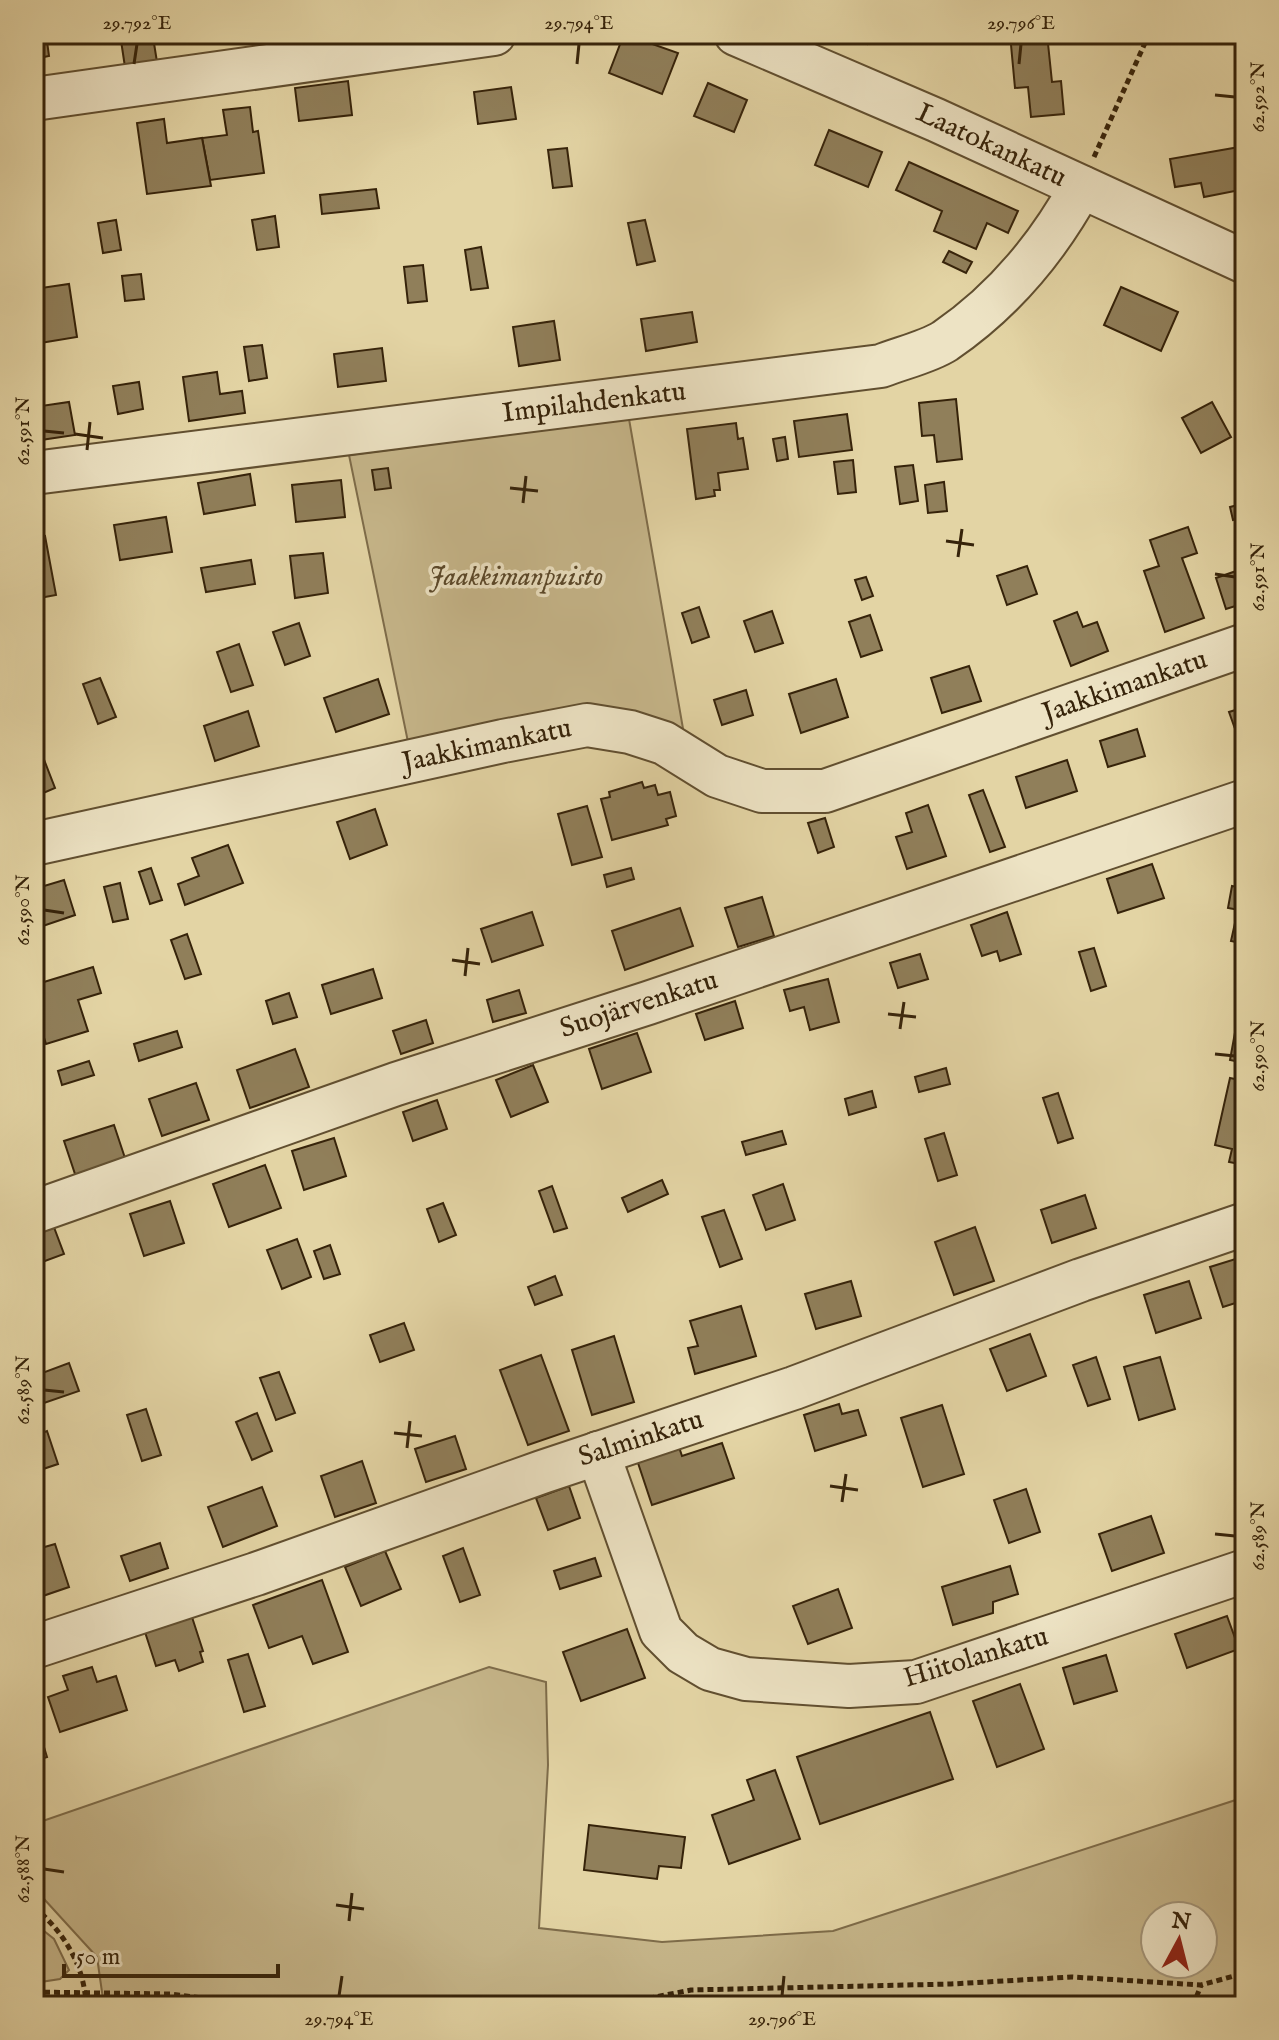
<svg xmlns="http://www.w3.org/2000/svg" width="1279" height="2040" font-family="'IM FELL English',serif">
	<rect width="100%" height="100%" fill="#e3d4a4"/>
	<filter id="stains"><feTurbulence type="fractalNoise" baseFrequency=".0025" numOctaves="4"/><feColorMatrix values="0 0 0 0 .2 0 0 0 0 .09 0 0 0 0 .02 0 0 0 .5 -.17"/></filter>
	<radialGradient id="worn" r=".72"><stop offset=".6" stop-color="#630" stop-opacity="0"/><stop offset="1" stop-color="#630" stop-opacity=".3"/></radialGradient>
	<g fill="#c6b68a" stroke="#7e6c4a" stroke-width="2" fill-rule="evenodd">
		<path d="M629,419L685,740L408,742L349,455Z"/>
		<path d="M489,1667L546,1682L548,1765L539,1928L662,1942L833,1931L1245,1797V2006H104L97,1957L34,1888V1824ZM1155,1916H1203V1964H1155Z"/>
		<path d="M34,1923L54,1939L69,1970L60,1979L34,1983Z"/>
	</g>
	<g fill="#907f5a" stroke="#36230a" stroke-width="2">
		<path d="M34,34H46L49,56L34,59Z"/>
		<path d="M120,34H136V40L153,37L157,62L125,67Z"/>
		<path d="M624,34L678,53L662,94L609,73Z"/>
		<path d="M844,34H871L867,44Z"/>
		<path d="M1010,34H1047L1052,82L1061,81L1064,114L1031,117L1028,87L1015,88Z"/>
		<path d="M348,81L352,115L299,121L295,88Z"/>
		<path d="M708,83L747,100L734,132L694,116Z"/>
		<path d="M511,87L516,119L478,124L474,92Z"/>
		<path d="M250,107L253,132L258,131L264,173L210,180L202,138L227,135L223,110Z"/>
		<path d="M164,119L167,143L202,138L211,186L147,194L137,123Z"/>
		<path d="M829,130L882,152L868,187L815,165Z"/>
		<path d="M1245,146V176L1238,177L1240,190L1204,197L1201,183L1175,187L1170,159Z"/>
		<path d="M567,148L572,186L553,188L548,150Z"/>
		<path d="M909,162L1018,211L1008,233L987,223L976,249L934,231L942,211L896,190Z"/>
		<path d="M376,189L379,208L322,214L320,195Z"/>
		<path d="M275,216L279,247L257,250L252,220Z"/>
		<path d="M116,220L121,250L103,253L98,223Z"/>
		<path d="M645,220L655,261L637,265L628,223Z"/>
		<path d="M481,247L488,288L471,290L465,250Z"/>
		<path d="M949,251L972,262L966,273L943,262Z"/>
		<path d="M423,265L427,301L408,303L404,267Z"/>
		<path d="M141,274L144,299L125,301L122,276Z"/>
		<path d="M69,284L77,337L34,344V289Z"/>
		<path d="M1121,287L1178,312L1161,351L1104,325Z"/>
		<path d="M692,312L697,342L646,351L641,319Z"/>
		<path d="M554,321L560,360L519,366L513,327Z"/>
		<path d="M262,345L267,378L249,381L244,347Z"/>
		<path d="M382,348L386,381L338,387L334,354Z"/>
		<path d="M217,372L220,394L242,391L245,413L189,421L183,377Z"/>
		<path d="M139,382L143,409L118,414L113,386Z"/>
		<path d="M956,399L962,459L937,462L934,435L922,436L919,403Z"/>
		<path d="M69,402L75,435L34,441V407Z"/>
		<path d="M1212,402L1231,437L1201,453L1182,418Z"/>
		<path d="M847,414L852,450L799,457L794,421Z"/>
		<path d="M736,423L738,439L743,438L748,469L718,473L720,490H714L715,496L696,499L687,429Z"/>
		<path d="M785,437L788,459L777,461L773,439Z"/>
		<path d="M853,460L856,492L838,494L834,462Z"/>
		<path d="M913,465L918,501L900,504L895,467Z"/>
		<path d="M388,468L391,488L375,490L372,470Z"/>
		<path d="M250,474L255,505L204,514L198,483Z"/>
		<path d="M341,480L345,517L296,522L292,485Z"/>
		<path d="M944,482L947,511L928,513L925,485Z"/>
		<path d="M1245,503V517L1233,520L1230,507Z"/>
		<path d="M166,517L172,552L120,560L114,525Z"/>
		<path d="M1188,527L1197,553L1182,558L1204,618L1165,632L1144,571L1159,566L1150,540Z"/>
		<path d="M45,536L56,595L34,599V538Z"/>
		<path d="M323,553L328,593L295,598L290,556Z"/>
		<path d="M251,560L255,584L206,592L201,568Z"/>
		<path d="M1027,566L1037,594L1007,605L997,576Z"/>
		<path d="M1245,568V603L1226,609L1216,578Z"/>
		<path d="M866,577L873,596L862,600L855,580Z"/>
		<path d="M699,607L709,637L692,643L682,613Z"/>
		<path d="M772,611L783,643L755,652L744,621Z"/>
		<path d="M1077,612L1083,627L1097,622L1108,651L1071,666L1054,621Z"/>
		<path d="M870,615L882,650L861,657L849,622Z"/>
		<path d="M299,623L310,656L285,665L273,632Z"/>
		<path d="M239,644L253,685L231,692L217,652Z"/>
		<path d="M969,666L981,701L942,713L931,678Z"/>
		<path d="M100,678L116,717L98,724L83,684Z"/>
		<path d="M378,679L389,714L336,732L324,698Z"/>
		<path d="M836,679L848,717L801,733L789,694Z"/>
		<path d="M746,690L753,715L722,725L714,700Z"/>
		<path d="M1245,707V757L1229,712Z"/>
		<path d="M248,711L259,746L215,761L204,726Z"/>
		<path d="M1137,729L1145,756L1108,767L1100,741Z"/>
		<path d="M43,757L55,788L34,797V760Z"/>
		<path d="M1067,760L1077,791L1026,808L1016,777Z"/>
		<path d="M642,782L644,788L655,785L658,795L670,792L676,816L666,819L668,825L612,840L601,799L610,797L609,792Z"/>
		<path d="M983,790L1005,847L990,852L969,795Z"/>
		<path d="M928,805L946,856L907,869L896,837L912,832L906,813Z"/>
		<path d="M587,806L602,857L572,865L558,814Z"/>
		<path d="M375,809L387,845L350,859L337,822Z"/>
		<path d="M825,818L834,847L818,853L808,823Z"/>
		<path d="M228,845L243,883L185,905L178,884L199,876L192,858Z"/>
		<path d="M1152,864L1164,898L1118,913L1107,879Z"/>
		<path d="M151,868L162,900L150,904L139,872Z"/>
		<path d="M631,868L634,879L607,887L604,875Z"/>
		<path d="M64,880L75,915L37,928L34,918V889Z"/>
		<path d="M120,883L128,919L113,922L104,887Z"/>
		<path d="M1232,886L1245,888V911L1228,908Z"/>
		<path d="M762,897L774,936L738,947L725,908Z"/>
		<path d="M680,908L693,946L625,970L612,931Z"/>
		<path d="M532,912L543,945L492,962L481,929Z"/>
		<path d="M1007,912L1021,954L1000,961L997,951L982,956L971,925Z"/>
		<path d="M1235,923L1245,925V944L1231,941Z"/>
		<path d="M187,934L201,974L185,979L171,940Z"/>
		<path d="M1094,948L1106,986L1091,991L1079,952Z"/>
		<path d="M920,954L928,979L898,988L890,963Z"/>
		<path d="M93,967L101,993L78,1000L88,1031L46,1044L34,1006V985Z"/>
		<path d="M373,969L382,998L331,1014L322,985Z"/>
		<path d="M828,979L839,1022L810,1030L804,1007L790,1011L784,990Z"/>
		<path d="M519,990L526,1013L493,1022L487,1000Z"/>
		<path d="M289,993L297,1017L273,1024L266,1001Z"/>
		<path d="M735,1001L743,1028L705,1040L696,1014Z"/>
		<path d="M426,1020L433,1043L401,1054L393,1031Z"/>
		<path d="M1236,1027L1245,1029V1063L1230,1060Z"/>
		<path d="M177,1031L182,1047L139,1061L134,1044Z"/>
		<path d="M637,1033L651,1072L602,1089L589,1049Z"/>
		<path d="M295,1049L309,1087L250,1108L237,1070Z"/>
		<path d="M89,1061L94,1075L62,1085L58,1071Z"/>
		<path d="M533,1065L548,1102L511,1117L496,1080Z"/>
		<path d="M946,1068L950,1084L919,1092L915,1077Z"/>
		<path d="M1230,1078L1245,1081V1165L1229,1162L1232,1149L1215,1145Z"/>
		<path d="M196,1083L209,1120L162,1136L149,1099Z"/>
		<path d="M872,1091L876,1107L849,1115L845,1099Z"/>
		<path d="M1058,1093L1073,1138L1058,1143L1043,1098Z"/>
		<path d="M437,1100L447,1129L413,1141L403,1112Z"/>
		<path d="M114,1125L126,1161L76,1177L64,1141Z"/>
		<path d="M782,1131L786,1144L746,1155L742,1142Z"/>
		<path d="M944,1133L957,1175L938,1181L925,1139Z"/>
		<path d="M334,1138L346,1176L304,1190L292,1151Z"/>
		<path d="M265,1165L281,1208L229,1227L213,1184Z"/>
		<path d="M662,1180L668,1194L628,1212L622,1198Z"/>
		<path d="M783,1184L795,1220L766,1230L753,1195Z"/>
		<path d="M552,1186L567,1228L554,1232L539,1191Z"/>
		<path d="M1085,1195L1096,1228L1052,1243L1041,1210Z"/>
		<path d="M170,1201L184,1243L144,1256L130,1214Z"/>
		<path d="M443,1203L456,1235L439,1242L427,1209Z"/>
		<path d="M724,1210L742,1259L720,1267L702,1217Z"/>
		<path d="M52,1222L64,1254L34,1265V1229Z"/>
		<path d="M975,1227L994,1281L954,1295L935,1242Z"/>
		<path d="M297,1239L311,1277L282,1289L267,1250Z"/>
		<path d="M330,1245L340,1274L324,1279L314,1251Z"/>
		<path d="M1245,1256V1300L1223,1307L1210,1267Z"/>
		<path d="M555,1276L562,1295L535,1305L528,1287Z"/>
		<path d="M851,1281L861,1316L816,1329L805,1294Z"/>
		<path d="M1189,1281L1201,1318L1156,1333L1144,1295Z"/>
		<path d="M741,1306L756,1356L695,1374L688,1348L698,1346L690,1321Z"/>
		<path d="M404,1323L414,1350L380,1362L370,1335Z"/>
		<path d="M1030,1334L1046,1376L1007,1391L990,1349Z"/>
		<path d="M614,1336L634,1402L592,1415L572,1350Z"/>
		<path d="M541,1355L569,1431L528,1445L500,1370Z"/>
		<path d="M1096,1357L1110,1399L1088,1406L1073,1365Z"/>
		<path d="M1160,1357L1175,1409L1139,1420L1124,1367Z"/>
		<path d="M69,1363L79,1391L44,1403L34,1376Z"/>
		<path d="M279,1372L295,1413L276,1420L260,1378Z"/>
		<path d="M839,1404L842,1414L858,1410L866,1435L815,1451L804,1415Z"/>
		<path d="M942,1405L964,1474L923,1487L901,1418Z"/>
		<path d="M146,1409L161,1455L142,1461L127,1415Z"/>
		<path d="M257,1413L272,1451L252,1460L236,1422Z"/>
		<path d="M47,1431L58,1464L34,1472V1436Z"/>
		<path d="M455,1436L466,1469L426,1482L415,1449Z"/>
		<path d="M722,1443L734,1478L652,1505L637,1460L679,1447L682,1456Z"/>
		<path d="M362,1461L376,1503L335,1517L321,1476Z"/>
		<path d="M569,1486L580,1518L548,1530L536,1498Z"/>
		<path d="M262,1487L277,1526L223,1547L208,1507Z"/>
		<path d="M1026,1489L1040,1532L1009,1543L994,1500Z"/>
		<path d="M1151,1516L1164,1553L1112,1571L1099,1534Z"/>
		<path d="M160,1543L168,1568L130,1581L121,1556Z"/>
		<path d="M55,1544L69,1587L34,1599V1550Z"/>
		<path d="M463,1548L480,1595L460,1602L443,1556Z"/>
		<path d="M385,1551L401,1589L361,1606L345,1567Z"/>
		<path d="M595,1558L601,1576L560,1589L554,1571Z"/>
		<path d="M1010,1566L1018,1594L993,1602V1613L953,1625L942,1587Z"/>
		<path d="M322,1580L348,1652L313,1664L302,1636L269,1648L253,1605Z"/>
		<path d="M838,1589L852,1628L808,1644L793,1606Z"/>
		<path d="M191,1614L203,1651L200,1652L203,1662L179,1671L175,1660L156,1666L144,1629Z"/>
		<path d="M1227,1616L1239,1649L1187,1668L1175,1634Z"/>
		<path d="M627,1629L645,1678L581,1701L563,1652Z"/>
		<path d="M248,1654L265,1706L244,1712L228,1660Z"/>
		<path d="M1106,1655L1117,1691L1074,1704L1063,1668Z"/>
		<path d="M92,1667L97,1682L116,1676L127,1710L60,1732L48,1697L68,1690L63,1676Z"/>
		<path d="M1020,1684L1044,1749L997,1767L973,1701Z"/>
		<path d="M930,1712L953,1779L820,1824L797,1757Z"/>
		<path d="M34,1714L47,1757L34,1761Z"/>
		<path d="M775,1770L800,1839L729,1864L712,1815L754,1800L747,1780Z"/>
		<path d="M589,1825L685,1837L681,1868L659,1866L657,1879L584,1870Z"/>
	</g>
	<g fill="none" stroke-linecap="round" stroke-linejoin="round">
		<defs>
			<g id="minor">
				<path d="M736,34L936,120L1245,262"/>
				<path d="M34,99L494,34"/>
				<path d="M34,473L881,366C901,358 928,352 945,341C1002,302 1048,247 1081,187"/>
				<path d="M34,844L503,741L587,725L630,732L664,743L717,776L762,791H825L1245,645"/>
				<path d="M34,1212L396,1084L648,1003L1245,801"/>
				<path d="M598,1453L661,1631L683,1653L710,1669L746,1679L849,1686L916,1682L1245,1571"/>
				<path d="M34,1647L256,1574L542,1472L794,1388L1081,1280L1245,1224"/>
			</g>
		</defs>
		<use href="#minor" stroke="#614f30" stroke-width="46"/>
		<g stroke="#36230a" stroke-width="5" stroke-dasharray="6 4" stroke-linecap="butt">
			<path d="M1094,157L1149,34"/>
			<path d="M34,1907C64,1932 85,1966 86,2006"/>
			<path d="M34,1992L170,1994L269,2006"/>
			<path d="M609,2006L691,1990L951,1984L1072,1977L1201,1985L1245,1973"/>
			<path d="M1193,2006L1201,1985"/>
		</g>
		<use href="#minor" stroke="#ede3c4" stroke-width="42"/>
	</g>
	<path fill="none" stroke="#36230a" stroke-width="3" d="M134,64L137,44M577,64L579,44M1019,64L1021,44M1215,95L1235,97M44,431L64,433M75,434L103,438M87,450L90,422M510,488L538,491M523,503L526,476M946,541L974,545M958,557L962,529M1215,574L1235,577M44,910L64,913M452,960L480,964M465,976L468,948M888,1014L916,1017M900,1029L904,1002M1215,1054L1235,1056M44,1390L64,1392M394,1433L422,1436M407,1448L410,1421M830,1486L858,1490M842,1502L846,1474M1215,1534L1235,1536M44,1869L64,1872M336,1905L364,1909M349,1921L352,1893M339,1996L342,1976M782,1996L784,1976"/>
	<g text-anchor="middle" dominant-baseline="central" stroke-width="7" stroke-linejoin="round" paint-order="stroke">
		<g font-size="28" fill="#36230a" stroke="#ede3c4">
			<text transform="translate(991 146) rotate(25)">Laatokankatu</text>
			<text transform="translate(594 403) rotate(-7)">Impilahdenkatu</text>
			<text transform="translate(1125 687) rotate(-19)">Jaakkimankatu</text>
			<text transform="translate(487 746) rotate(-12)">Jaakkimankatu</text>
			<text transform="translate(639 1005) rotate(-18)">Suojärvenkatu</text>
			<text transform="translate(641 1439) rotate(-18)">Salminkatu</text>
			<text transform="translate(976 1658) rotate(-17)">Hiitolankatu</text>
		</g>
		<g font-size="28" font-style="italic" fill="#5a482a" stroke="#ede3c4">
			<text x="516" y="577">Jaakkimanpuisto</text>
		</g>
	</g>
	<rect width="1279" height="2040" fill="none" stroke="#e3d4a4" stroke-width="88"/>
	<g transform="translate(1179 1940) rotate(7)"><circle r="38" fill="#ede3c4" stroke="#a4967a" stroke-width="2"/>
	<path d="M0-6L14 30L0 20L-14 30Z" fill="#8f2418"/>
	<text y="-12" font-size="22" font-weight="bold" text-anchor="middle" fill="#36230a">N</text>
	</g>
	<path d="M64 1964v12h214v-12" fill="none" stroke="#36230a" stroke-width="4"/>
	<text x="76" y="1964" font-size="24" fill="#36230a" stroke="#ede3c4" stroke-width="6" paint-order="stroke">50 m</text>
	<rect x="44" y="44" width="1191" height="1952" fill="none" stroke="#36230a" stroke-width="3"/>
	<g font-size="20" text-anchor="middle" fill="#36230a">
		<text x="137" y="29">29.792°E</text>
		<text x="579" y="29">29.794°E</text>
		<text x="1021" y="29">29.796°E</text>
		<text transform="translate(1257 97) rotate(-90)" y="7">62.592°N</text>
		<text transform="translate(22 431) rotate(-90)" y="7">62.591°N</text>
		<text transform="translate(1257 577) rotate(-90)" y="7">62.591°N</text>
		<text transform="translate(22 910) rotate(-90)" y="7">62.590°N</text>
		<text transform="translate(1257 1056) rotate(-90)" y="7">62.590°N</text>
		<text transform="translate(22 1390) rotate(-90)" y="7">62.589°N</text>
		<text transform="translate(1257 1536) rotate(-90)" y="7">62.589°N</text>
		<text transform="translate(22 1869) rotate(-90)" y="7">62.588°N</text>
		<text x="339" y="2025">29.794°E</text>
		<text x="782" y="2025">29.796°E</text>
	</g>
	<rect width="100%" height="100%" filter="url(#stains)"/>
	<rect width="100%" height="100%" fill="url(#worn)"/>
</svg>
